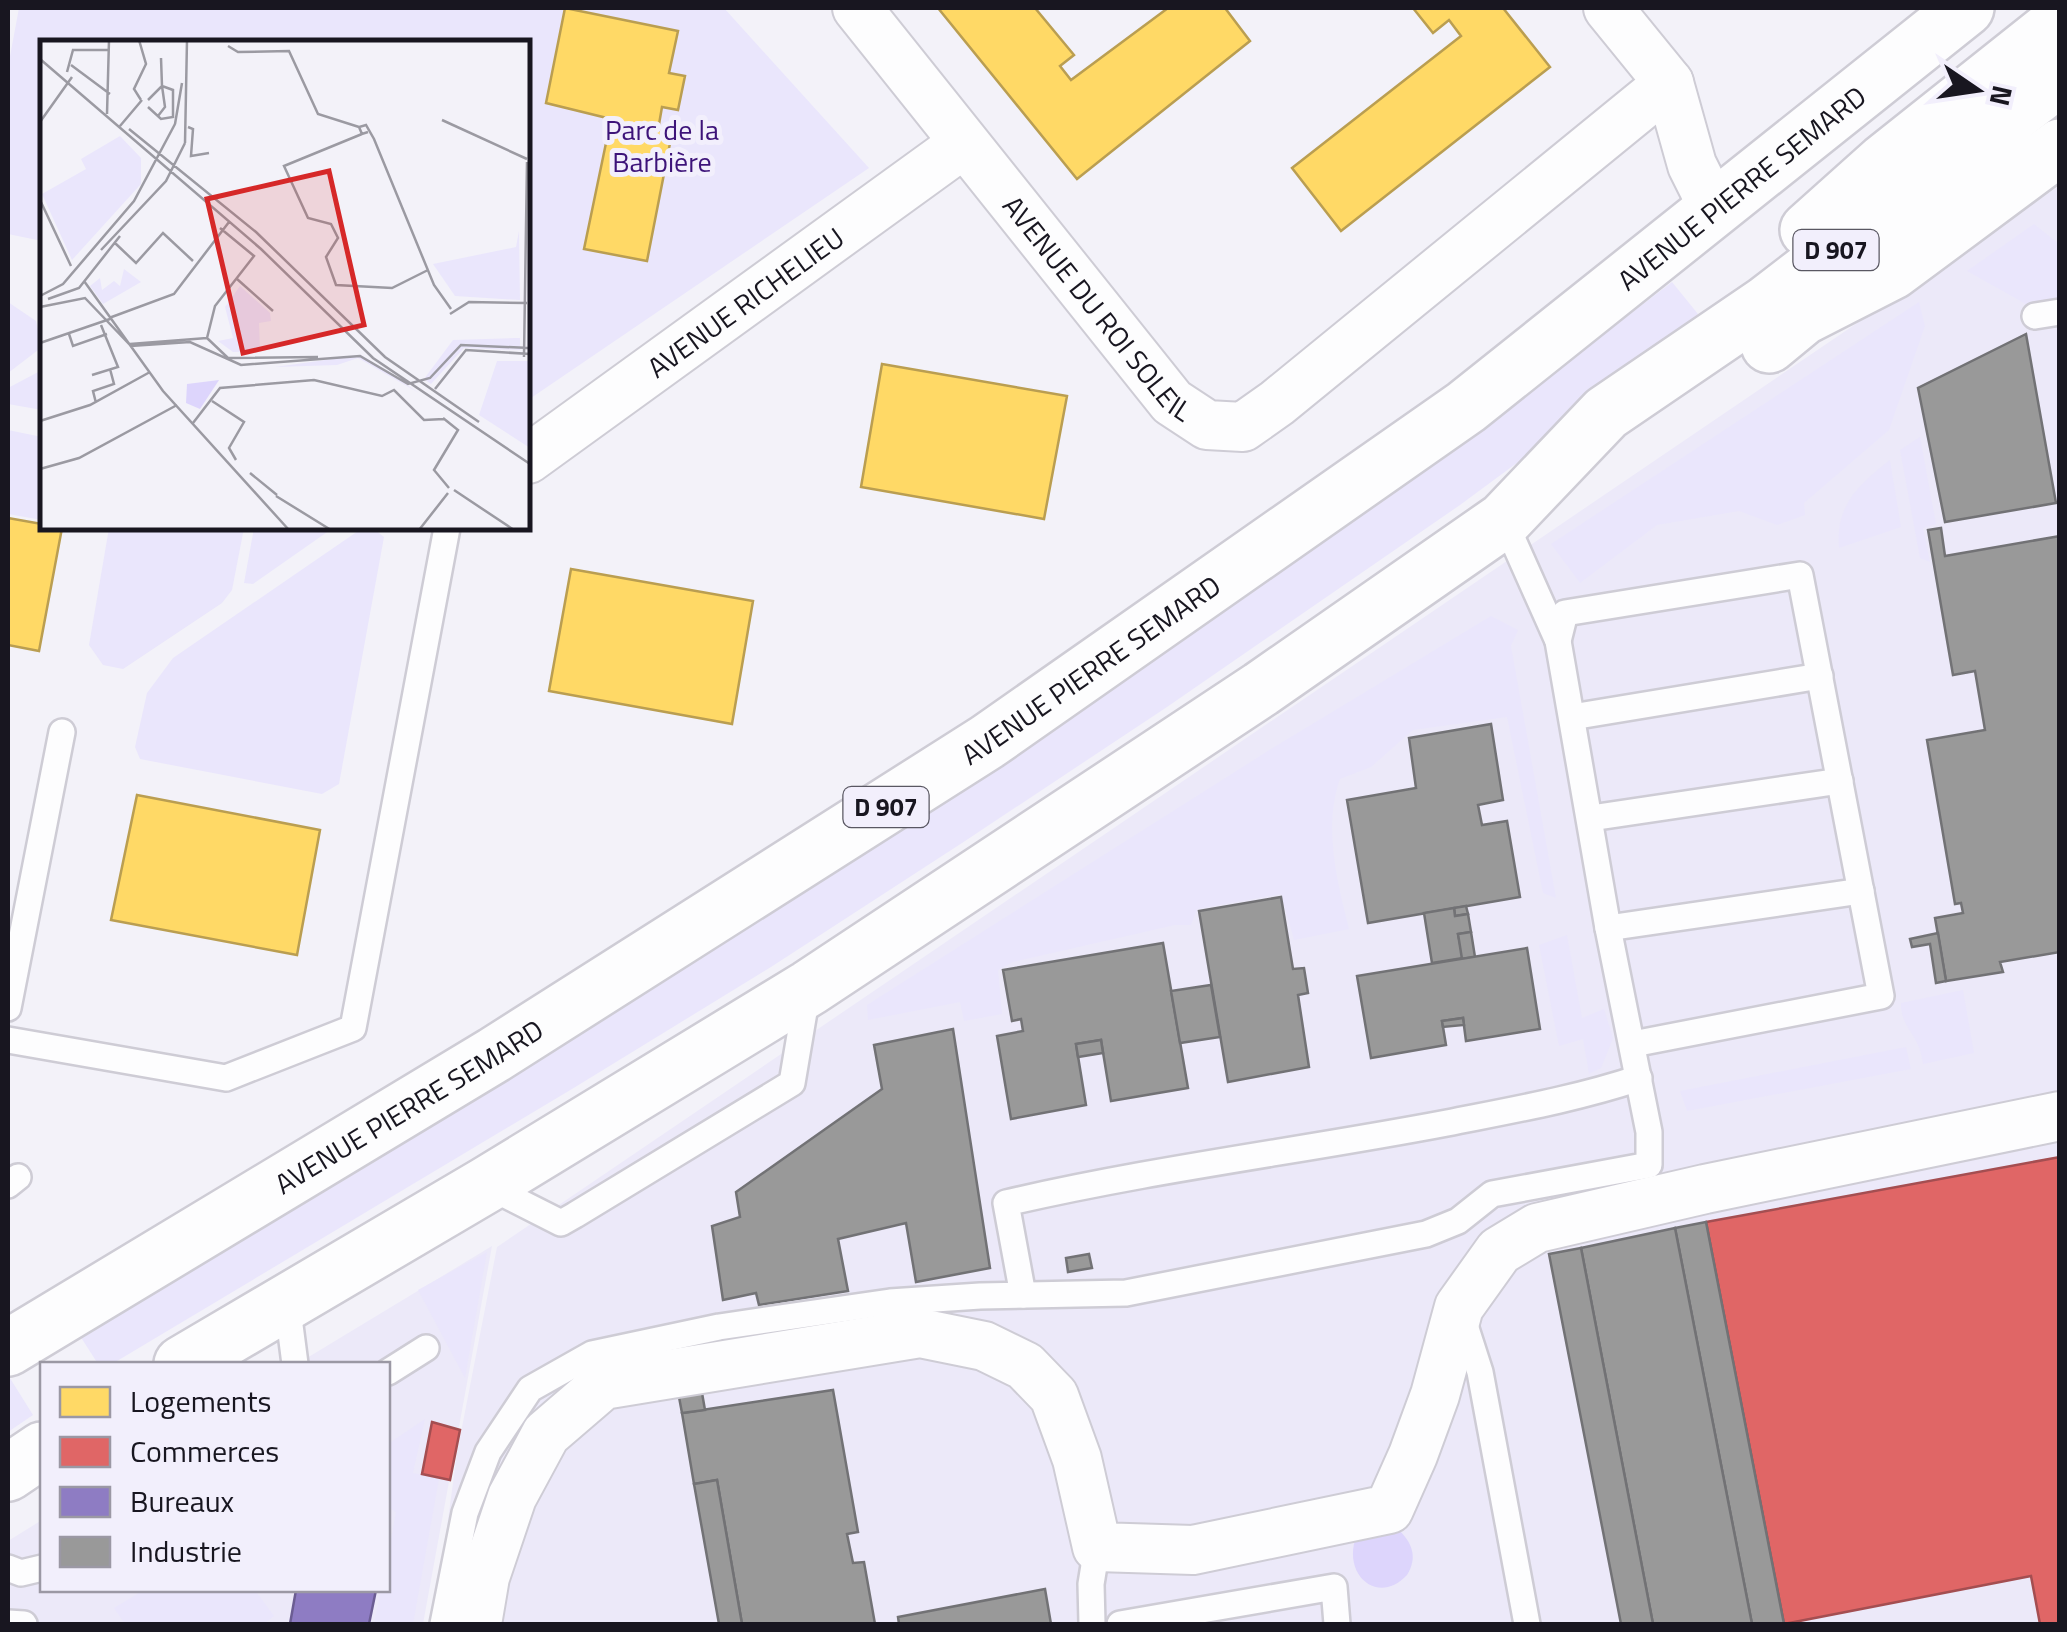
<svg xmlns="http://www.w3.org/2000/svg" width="2067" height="1632" font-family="'Titillium Web',sans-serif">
	<rect width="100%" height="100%" fill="#f3f2f9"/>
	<g fill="#ece9f9">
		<path d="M2059,186V1624H434L457,1453L497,1247Z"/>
		<path d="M492,1246L423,1624H8V1541L42,1520V1590H388V1364H297Z"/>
	</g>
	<g fill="#eae6fc">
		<path d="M19,8H724L869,168L528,400V42H42V241L8,234V67Z"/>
		<path d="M2034,224L2059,244L2058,301L2026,304L1967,271Z"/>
		<path d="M1672,282L1698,314L1591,408L1460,505L1167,707L962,843L771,967L572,1089L112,1364H98L75,1328L1517,400Z"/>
		<path d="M8,302L36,321L42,347L8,373Z"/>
		<path d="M1919,302L1925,326L1889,430L1804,503L1805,515L1777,525L1739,511L1657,525L1580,583L1551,544Z"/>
		<path d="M42,370V410L8,404V388Z"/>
		<path d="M8,430L42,437V520L8,514Z"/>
		<path d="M1920,437L1936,524L1923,528L1930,562L1920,558L1900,450Z"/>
		<path d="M1890,460L1901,527L1839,548C1835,504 1860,484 1890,460Z"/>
		<path d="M109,528H244L232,590L222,603L123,669L103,665L89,645Z"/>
		<path d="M254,528H333L253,584L244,583Z"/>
		<path d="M361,529H374L384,537L339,784L322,794L140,759L135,747L147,693L173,658Z"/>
		<path d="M1491,616L1518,630L1511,646L1556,898L1543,893L1507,717L1413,730L1371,767L1340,779C1323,827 1337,881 1349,929L1294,940L1281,894L1197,909L1191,925H1175L1013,962L998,970L1002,1014L964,1021L960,1002L868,1020L867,1005L1271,749Z"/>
		<path d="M1567,935L1582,1018L1604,1009L1613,1038L1601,1068L1589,1074L1583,1039L1559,1046L1539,945Z"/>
		<path d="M1963,990L1974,1053L1923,1064C1920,1034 1900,1028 1901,1003Z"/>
		<path d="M1906,1047L1911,1069L1687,1111L1680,1091Z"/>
		<path d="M487,1252L465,1378L418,1290Z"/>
		<path d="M8,1375L33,1415L8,1432Z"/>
		<path d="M425,1419L413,1473L439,1479L413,1624H374L381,1590H388V1555L396,1512L388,1507V1444Z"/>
		<path d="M144,1590H255L274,1616L264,1624H125L114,1608Z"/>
	</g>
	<path fill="#ddd5fc" d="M1399,1530C1412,1543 1418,1557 1407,1575C1379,1605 1344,1577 1355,1540Z"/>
	<g fill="#ffd966" stroke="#ba9e51" stroke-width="2.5">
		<path d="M565,8L678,31L669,73L685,76L678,110L662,107L658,130L672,133L647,261L584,249L611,119L546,103Z"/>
		<path d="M938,8H1035L1074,55L1060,66L1071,80L1168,8H1225L1250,41L1077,179Z"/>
		<path d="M1413,8H1503L1550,67L1341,231L1292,168L1461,36L1449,20L1433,33Z"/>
		<path d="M882,364L1067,396L1044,519L861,487Z"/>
		<path d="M8,518L42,524V528H62L39,651L8,645Z"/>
		<path d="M571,569L753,601L732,724L549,691Z"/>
		<path d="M137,795L320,830L297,955L111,920Z"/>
	</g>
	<g fill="#e06666" stroke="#a44e51" stroke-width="2.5">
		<path d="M2060,1157V1624H2040L2031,1576L1784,1624L1706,1222Z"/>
		<path d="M432,1422L460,1430L450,1480L422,1474Z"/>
	</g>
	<path fill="#8e7cc3" stroke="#6b5d92" stroke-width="2.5" d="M296,1590H376L369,1624H290Z"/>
	<g fill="#999" stroke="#727275" stroke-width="2.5">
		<path d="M2026,334L2056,503L1945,522L1918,388Z"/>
		<path d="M1941,528L1945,556L2060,536V952L2000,962L2003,972L1946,981L1935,918L1963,913L1961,903L1955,904L1927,740L1985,730L1975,671L1953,675L1928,530Z"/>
		<path d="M1491,724L1503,800L1478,805L1482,825L1507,821L1520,897L1368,923L1347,800L1416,788L1409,738Z"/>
		<path d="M1281,897L1293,969L1304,968L1308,993L1298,995L1309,1067L1228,1082L1199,911Z"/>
		<path d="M1466,906L1468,914L1455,916L1454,908Z"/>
		<path d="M1454,908L1455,916L1468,914L1471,932L1458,934L1463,958L1432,963L1424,913Z"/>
		<path d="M1471,932L1475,957L1462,959L1458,934Z"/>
		<path d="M1938,933L1946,981L1936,983L1930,944L1912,947L1910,939Z"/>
		<path d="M1163,943L1188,1088L1111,1101L1101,1040L1076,1044L1086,1105L1011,1119L997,1036L1023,1031L1021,1019L1012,1021L1003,970Z"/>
		<path d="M1527,948L1540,1029L1466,1041L1463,1018L1442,1021L1446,1045L1371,1058L1357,976Z"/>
		<path d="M1211,985L1220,1037L1180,1043L1171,991Z"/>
		<path d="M1463,1018L1464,1025L1443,1027L1442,1021Z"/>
		<path d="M953,1029L990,1268L916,1282L906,1223L838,1239L848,1291L759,1305L756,1293L723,1300L712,1226L740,1217L736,1192L882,1089L874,1045Z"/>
		<path d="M1101,1040L1103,1053L1078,1057L1076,1044Z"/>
		<path d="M1706,1222L1784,1624H1752L1675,1228Z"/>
		<path d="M1675,1228L1752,1624H1653L1581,1248Z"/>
		<path d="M1581,1248L1653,1624H1621L1549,1254Z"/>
		<path d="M1089,1254L1092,1268L1068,1272L1066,1258Z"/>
		<path d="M833,1390L858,1532L847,1534L853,1563L864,1562L875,1624H742L717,1480L694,1484L682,1413Z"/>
		<path d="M702,1393L705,1410L682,1413L679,1397Z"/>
		<path d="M717,1480L742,1624H719L694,1484Z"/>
		<path d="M1045,1589L1051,1624H899L898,1617Z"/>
	</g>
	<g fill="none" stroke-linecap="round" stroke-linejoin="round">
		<defs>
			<g id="service">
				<path d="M2035,316L2060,312"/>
				<path d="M1558,641L1565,613L1800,575L1881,996L1633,1044"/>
				<path d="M1572,717L1820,676"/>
				<path d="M1591,818L1840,781"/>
				<path d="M1608,928L1861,891"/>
				<path d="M8,1008L62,732"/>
				<path d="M8,1040L226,1078L353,1028L447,528"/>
				<path d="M8,1185L18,1177"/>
				<path d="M486,1185L561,1223L575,1215L792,1083L807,994"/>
				<path d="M1023,1295L1006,1203C1152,1169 1300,1151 1447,1123C1512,1110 1576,1099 1639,1078"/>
				<path d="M287,1302L295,1364"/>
				<path d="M1462,1316L1480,1372L1527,1624"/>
				<path d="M388,1372L426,1348"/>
				<path d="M8,1568L21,1573L42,1568"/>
				<path d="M8,1623L24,1624"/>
				<path d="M443,1624L465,1513L488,1452L530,1389L592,1354L719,1327L890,1302L980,1296L1126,1293L1426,1234L1458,1221L1492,1194L1649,1165V1132L1608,928L1558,641L1504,520"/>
				<path d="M1092,1624L1091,1584L1097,1547"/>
				<path d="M1120,1624L1334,1587L1337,1624"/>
			</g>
			<g id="minor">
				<path id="s1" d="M857,8L1172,402L1207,425L1243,427L1277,403L1669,83"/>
				<path d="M1608,8L1669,83L1692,165L1714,209"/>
				<path id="s2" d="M528,459L963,144"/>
				<path d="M477,1624L485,1577L512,1497L546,1434L603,1385L920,1333L984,1346L1025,1366L1054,1396L1077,1459L1097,1547L1193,1550L1389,1509L1413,1455L1435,1395L1459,1307L1499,1251L1537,1228L1705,1189L2060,1116"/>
			</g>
			<g id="primary">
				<path d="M1808,230L1884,162L2060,22"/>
				<path d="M1769,345L1803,317L1893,271L2060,147"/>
				<path id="s3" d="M8,1348L494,1055L987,742L1466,407L1966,8"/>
				<path d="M182,1364L486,1185L809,988L1261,689L1504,520L1606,413L1766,304L2060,78"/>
				<path d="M8,1473L42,1450"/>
			</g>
		</defs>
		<use href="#service" stroke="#ceccd5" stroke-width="30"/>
		<use href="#minor" stroke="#ceccd5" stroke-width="52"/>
		<use href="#primary" stroke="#ceccd5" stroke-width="60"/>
		<use href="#service" stroke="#fdfdfe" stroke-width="25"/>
		<use href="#minor" stroke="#fdfdfe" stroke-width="48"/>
		<use href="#primary" stroke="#fdfdfe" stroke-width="55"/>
	</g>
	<g text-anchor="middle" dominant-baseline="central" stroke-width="10" stroke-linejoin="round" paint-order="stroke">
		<g fill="#f2effc" stroke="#595762" stroke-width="2.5">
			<rect x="1793.5" y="230" width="85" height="40" rx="8"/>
			<rect x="843.5" y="787" width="85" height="40" rx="8"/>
		</g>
		<g font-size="25" font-weight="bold" fill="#181620">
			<text x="1836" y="250">D 907</text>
			<text x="886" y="807">D 907</text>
		</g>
		<g font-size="28" fill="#3d1379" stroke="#f2effc">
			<text x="662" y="129">Parc de la<tspan x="662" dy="32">Barbière</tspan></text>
		</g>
		<g font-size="28" fill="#181620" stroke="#f2effc">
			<text stroke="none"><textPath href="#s3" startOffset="2088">AVENUE PIERRE SEMARD</textPath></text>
			<text stroke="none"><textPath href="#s2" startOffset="268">AVENUE RICHELIEU</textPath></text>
			<text stroke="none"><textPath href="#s1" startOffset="385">AVENUE DU ROI SOLEIL</textPath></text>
			<text stroke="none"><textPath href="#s3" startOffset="1278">AVENUE PIERRE SEMARD</textPath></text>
			<text stroke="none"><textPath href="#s3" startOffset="468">AVENUE PIERRE SEMARD</textPath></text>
		</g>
	</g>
	<g transform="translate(40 40)">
		<rect width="490" height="490" fill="#f3f2f9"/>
		<path d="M80,96L101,118V144L32,220L2,154L46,129L41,119ZM479,191L480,260L415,256L393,224L476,207ZM84,229L101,242L63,264L50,246L60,238L62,250L74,241L80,246ZM200,246L230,273L231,281L219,283L220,311L193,312L178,301L193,298L185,267ZM474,298H480V310L424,308L391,344L384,339L413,300ZM321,315L379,353L318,318L297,325L235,327ZM457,321H490V408L439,375Z" fill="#eae6fc"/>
		<path d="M179,340L160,369L146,363L147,344Z" fill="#ddd5fc"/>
		<path fill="none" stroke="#9b9aa2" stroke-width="2.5" d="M99,0L106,24L94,49L101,60M188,6L198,12L249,11L278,74L319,87M0,19L221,209L333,318L490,424M31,25L70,54M27,32L33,10H69M108,60L122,46L121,18M108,67L121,79L133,77V50L122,46M67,74L69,0M118,76L125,67L122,46M402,80L487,119M0,82L32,37M135,84L142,43M80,86L102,60M148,87L153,89L151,116L169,113M89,89L216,192L345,317L439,382M328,92L322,94L319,87L326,85L334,99L394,245L411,269M322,94L244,126L268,178L291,184L298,198L286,217L296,245L352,248L388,230M145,103L147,0M0,160L31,226M75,203L96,223L123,193L153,221M61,210L126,141L145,103M197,239L233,271M44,241L123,351L249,490M0,256L23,244L94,161L135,84M8,259L39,248L80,196M0,267L45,258L91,306L150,302L201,325L320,316L368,344L390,338L421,305L490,308M410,274L429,262L487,263M69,278L134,254L189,182M29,294L33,306L67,294M167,298L175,266L214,216L180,188M167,298L188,318L278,317M0,303L70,279M90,304L167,298M484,317L487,122M52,335L78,327L61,285M395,349L426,310L490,314M172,361L204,382L189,408L196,420M56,363L53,351L74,344L70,329M403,378L418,390L394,430L409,448M0,381L50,365L110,332M153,383L180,348L274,340L342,356L354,350L384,380L404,379M0,429L39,418L137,365M210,433L237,455M414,450L474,490M236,456L291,490M379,490L408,453"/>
		<path fill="#d62828" fill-opacity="0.15" stroke="#d62828" stroke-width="5" d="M289,131L324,285L203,313L167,159Z"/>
		<rect width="490" height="490" fill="none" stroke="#181620" stroke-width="5"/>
	</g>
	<rect width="2067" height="1632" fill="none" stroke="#181620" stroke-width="20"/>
	<rect x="40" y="1362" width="350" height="230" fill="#f2effc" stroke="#9b98a4" stroke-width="2.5"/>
	<rect x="60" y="1387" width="50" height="30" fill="#ffd966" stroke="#9b98a4" stroke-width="2.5"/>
	<text x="130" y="1412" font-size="30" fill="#181620">Logements</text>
	<rect x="60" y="1437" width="50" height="30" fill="#e06666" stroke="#9b98a4" stroke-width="2.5"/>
	<text x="130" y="1462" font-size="30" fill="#181620">Commerces</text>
	<rect x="60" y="1487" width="50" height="30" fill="#8e7cc3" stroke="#9b98a4" stroke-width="2.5"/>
	<text x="130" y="1512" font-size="30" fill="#181620">Bureaux</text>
	<rect x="60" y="1537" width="50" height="30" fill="#999999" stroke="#9b98a4" stroke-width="2.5"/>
	<text x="130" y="1562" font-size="30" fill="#181620">Industrie</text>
	<g transform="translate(1977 90) rotate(103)" stroke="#f2effc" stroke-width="8" paint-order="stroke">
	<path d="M0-8L18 38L0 25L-18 38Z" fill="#181620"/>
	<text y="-15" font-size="28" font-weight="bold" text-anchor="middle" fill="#181620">N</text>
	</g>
</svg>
